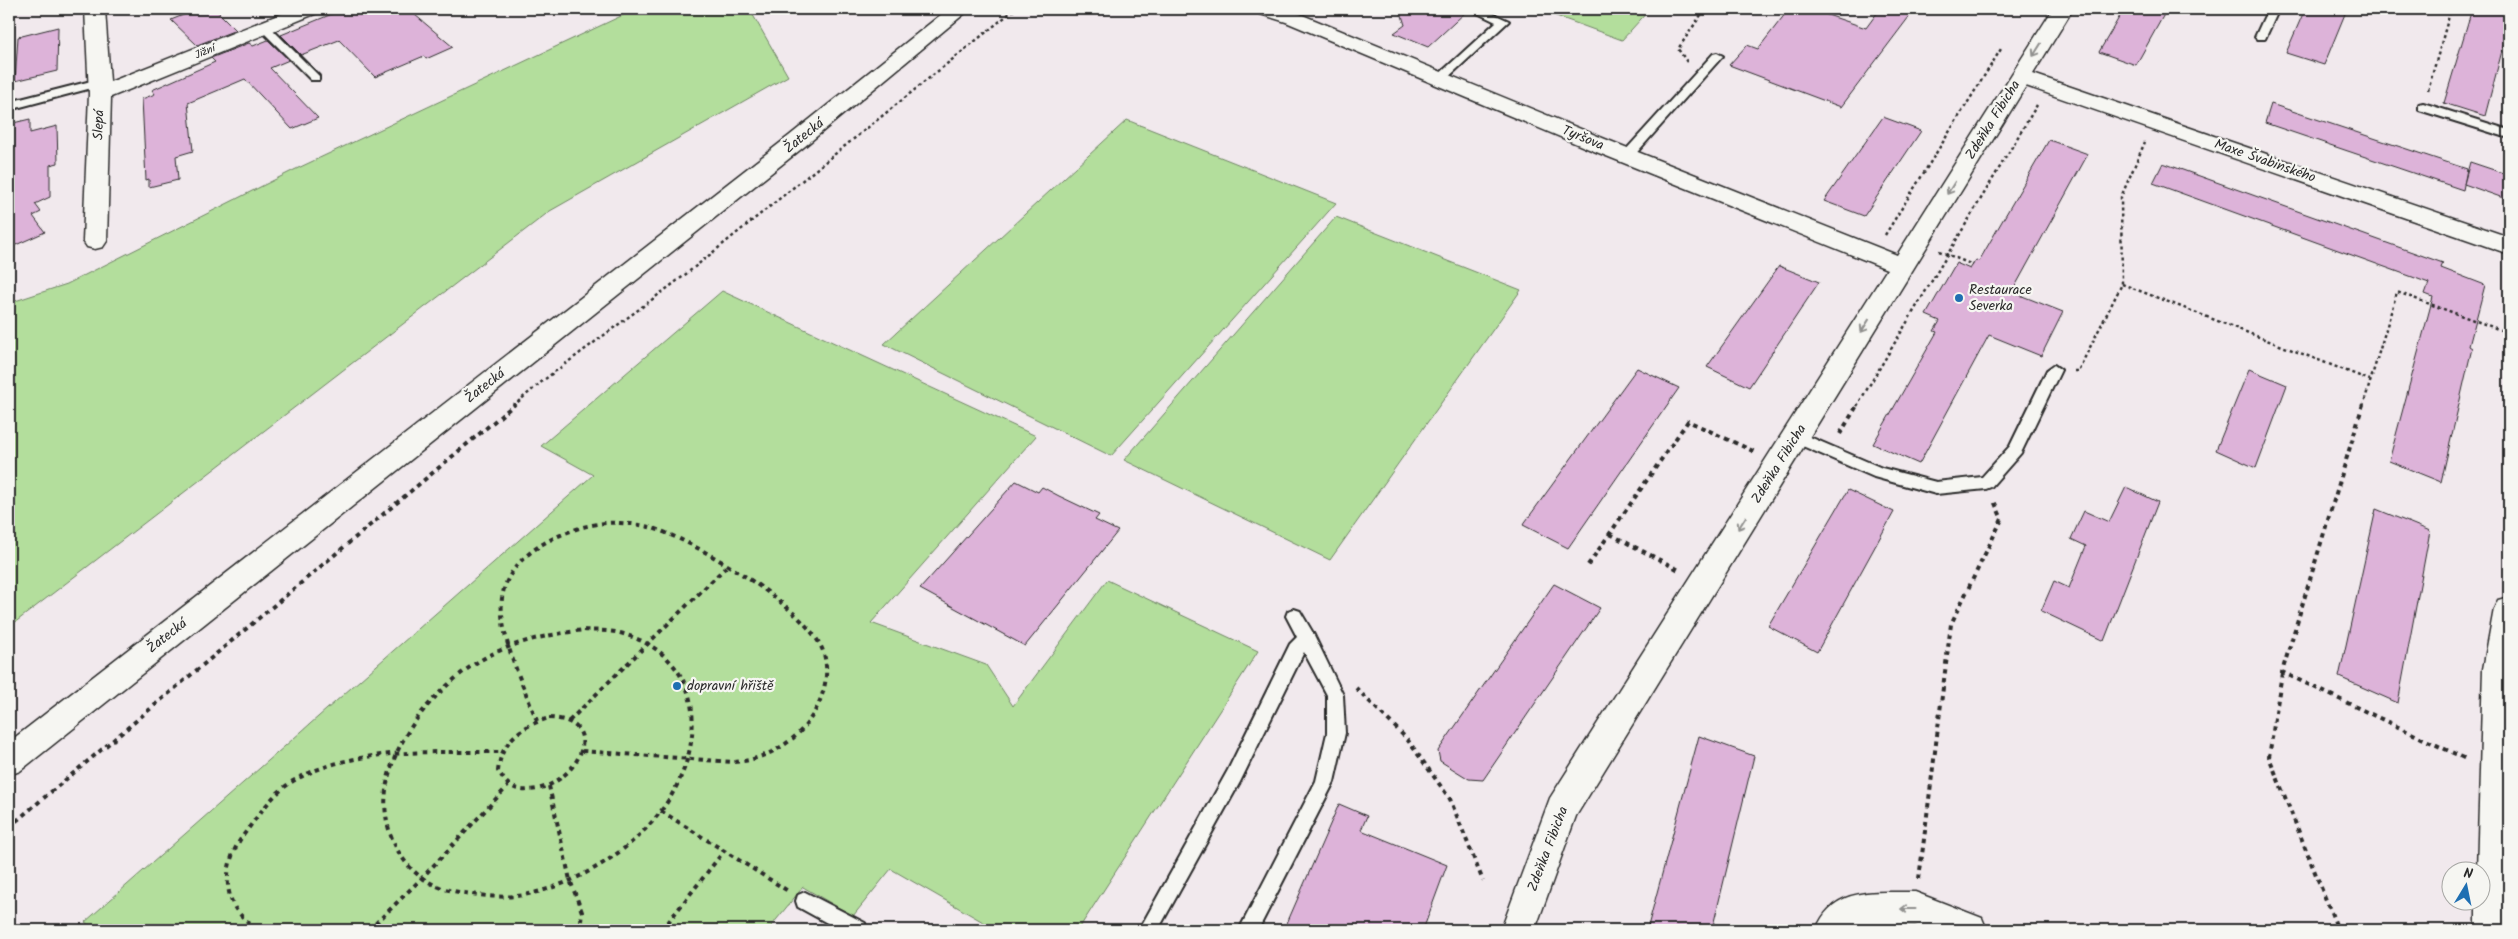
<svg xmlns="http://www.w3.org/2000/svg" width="2518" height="939" font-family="Kalam,sans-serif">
	<rect width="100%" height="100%" fill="#f1e9ed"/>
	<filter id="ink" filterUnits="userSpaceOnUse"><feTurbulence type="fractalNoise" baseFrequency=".02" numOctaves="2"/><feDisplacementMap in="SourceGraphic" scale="10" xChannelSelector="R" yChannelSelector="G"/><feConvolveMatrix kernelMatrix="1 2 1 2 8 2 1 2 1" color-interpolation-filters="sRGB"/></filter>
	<g filter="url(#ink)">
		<g fill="#b3de9c" stroke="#6f8464">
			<path d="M636,9H751L750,10L788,76L550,211L9,627V303L67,284L294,170Z"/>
			<path d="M1537,9H1650L1622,40Z"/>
			<path d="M1127,120L1336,203L1111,456L884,344Z"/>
			<path d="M1336,217L1521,290L1330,560L1124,460Z"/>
			<path d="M722,291L1036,436L871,623L986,665L1013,706L1107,580L1258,651L1078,930H997L891,869L853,916L803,887L768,930H95L85,922L593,475L541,446Z"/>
		</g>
		<g fill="#ddb3d9" stroke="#2b2b2b">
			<path d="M198,9H215L236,30L197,45L171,20Z"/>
			<path d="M344,9H408L453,47L426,59L424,56L375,77L339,40L301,55L281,35Z"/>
			<path d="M1400,9H1467L1468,10L1428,47L1394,33L1405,25Z"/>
			<path d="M1789,9H1810L1866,28L1880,9H1915L1841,107L1729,65L1747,45L1758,49Z"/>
			<path d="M2124,9H2167L2136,65L2099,52Z"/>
			<path d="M2305,9H2347L2324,65L2286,53Z"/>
			<path d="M2472,9H2509V24L2485,116L2444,103Z"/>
			<path d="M58,27L57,71L15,81L18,37Z"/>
			<path d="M268,40L289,60L270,68L318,118L292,129L245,79L188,103L193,151L176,156L178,180L149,187V179L146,180L142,99L155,94L152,90L215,62L211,58L249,43L253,46Z"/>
			<path d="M2271,104L2467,169L2463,190L2265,123Z"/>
			<path d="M1883,117L1921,131L1864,216L1824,201Z"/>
			<path d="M30,119V133L57,126L58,163L50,165V197L35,204L41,212L33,216L45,232L9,248V124Z"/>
			<path d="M2049,140L2088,154L2012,292L2063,312L2041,356L1989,335L1919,464L1873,444L1937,332L1934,331L1940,321L1926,315L1956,263L1970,269L1976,260L1979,261Z"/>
			<path d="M2470,162L2509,175L2506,199L2464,184Z"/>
			<path d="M2163,163L2443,263L2441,268L2485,285L2469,346L2472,348L2441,482L2389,461L2433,297L2425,294L2429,283L2153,183Z"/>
			<path d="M1779,266L1819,282L1749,387L1707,367Z"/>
			<path d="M1637,368L1679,388L1568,548L1523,525Z"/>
			<path d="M2249,369L2287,385L2256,468L2216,450Z"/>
			<path d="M1016,481L1038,492L1042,487L1059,496L1099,515L1095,520L1118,531L1025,646L920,589Z"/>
			<path d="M2126,487L2158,502L2104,641L2041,611L2054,581L2069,588L2086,546L2071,539L2084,511L2109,522Z"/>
			<path d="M1848,490L1894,512L1817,652L1768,626Z"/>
			<path d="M2376,509L2430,531L2398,703L2339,677Z"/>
			<path d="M1554,584L1600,608L1483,780L1469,779L1440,761L1438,751Z"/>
			<path d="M1699,736L1754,756L1712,930H1647Z"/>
			<path d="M1339,804L1367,816L1361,830L1447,865L1423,930H1284Z"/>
		</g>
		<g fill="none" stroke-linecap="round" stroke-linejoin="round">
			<defs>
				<g id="lane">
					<path d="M1469,9H1483L1509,21L1444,81H1436V77L1496,22Z"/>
					<path d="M2268,9H2279L2265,39H2257L2255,37Z"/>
					<path d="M264,24L268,25L319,76V80H311L258,27Z"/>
					<path d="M1717,53L1723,56L1721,58L1631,159H1623L1621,156L1623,153L1713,54Z"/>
					<path d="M99,79L103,81V85L9,110V102Z"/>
					<path d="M2423,103L2509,130V138L2419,110V104Z"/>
					<path d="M2054,365L2061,370L2021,453L1991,487L1986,489L1936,494L1874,477L1791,441L1789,437L1791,433L1796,431L1882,468L1936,482L1982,477L2010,446L2047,370Z"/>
					<path d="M1294,609L1300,611L1313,633L1343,695L1345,733L1334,782L1258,930H1239L1316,781L1327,733V695L1304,652L1240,782L1158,930H1139L1228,770L1290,644L1297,637L1286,616L1288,611Z"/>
					<path d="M805,892L865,923L867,930H840L798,907L796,901L798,895Z"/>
				</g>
				<g id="street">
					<path d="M85,9H105L110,82L293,9H320L317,13L111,97L107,241L103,247L95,249L87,247L83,241L89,94Z"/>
					<path d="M1254,9H1284L1300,14L1605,139L1897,255L2053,9H2073L2033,74L2509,237V254L2026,86L1576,816L1535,930H1501L1550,798L1887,269L1589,149L1286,22L1257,13Z"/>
					<path d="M2509,597V930H2476V902H2480V872H2477L2483,669L2494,609L2498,600Z"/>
					<path d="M1915,892L1982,918L1987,930H1927L1915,926L1863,927L1859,930H1816C1834,885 1875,893 1915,892Z"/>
				</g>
				<path id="secondary" d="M948,9H970L805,146L20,771L9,775V742L789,136Z"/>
			</defs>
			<use href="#lane" stroke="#2b2b2b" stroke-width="4"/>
			<use href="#street" stroke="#2b2b2b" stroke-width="3"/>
			<use href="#secondary" stroke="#2b2b2b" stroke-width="3"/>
			<g stroke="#2b2b2b" stroke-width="2.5" stroke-dasharray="3 3" stroke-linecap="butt">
				<path d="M1230,9L1241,12"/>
				<path d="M1687,62L1678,49L1705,9"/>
				<path d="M2428,90L2451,9"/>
				<path d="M1885,235L2001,49"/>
				<path d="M1939,251L1973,265"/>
				<path d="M2122,284L2370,380"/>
				<path d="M2074,371H2078L2122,284L2121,197L2145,142"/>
				<path d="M513,406L545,379L681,278L1015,9"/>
				<path d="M1857,406L2037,105"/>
				<path d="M2363,406L2397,292L2509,333"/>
			</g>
			<g stroke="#2b2b2b" stroke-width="4" stroke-dasharray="4.5 4.5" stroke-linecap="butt">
				<path d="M2363,404L2282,672L2466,759"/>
				<path d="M1840,434L1858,404"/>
				<path d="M1610,534L1679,570"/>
				<path d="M1588,565L1688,421L1755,452"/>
				<path d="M584,630C596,631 608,630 620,633C709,657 708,748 661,811C629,853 576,885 524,895C500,899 477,895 453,891C428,886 409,871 397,849C360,781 417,703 473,665C506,643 545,635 584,630Z"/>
				<path d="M2282,673L2269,757L2338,930"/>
				<path d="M1356,688L1407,739L1450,799L1483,881"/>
				<path d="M549,718C612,720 575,789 528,790C521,791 512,788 507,783C504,780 501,775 498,771C501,741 521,726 549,718Z"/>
				<path d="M537,721C524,687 498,635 502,598C505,576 520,559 538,547C561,532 593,521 620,523C633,524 646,525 658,530C701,545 807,608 823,651C831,674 823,700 810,719C794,744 762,761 733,762L582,751"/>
				<path d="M569,721L726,567"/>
				<path d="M549,786L570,880L582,912L580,930"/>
				<path d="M661,811L788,891"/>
				<path d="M9,827L515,404"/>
				<path d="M1919,879L1951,624L2002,519L1994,501"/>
				<path d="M256,930C250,923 240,916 235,908C222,885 228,857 242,837C257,817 272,794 293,781C355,746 432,753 501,752"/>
				<path d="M369,930L420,880L508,786"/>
				<path d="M662,930L724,851"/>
			</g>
			<use href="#lane" fill="#f6f6f2" fill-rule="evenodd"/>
			<use href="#street" fill="#f6f6f2" fill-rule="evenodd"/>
			<use href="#secondary" fill="#f6f6f2" fill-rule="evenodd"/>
		</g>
		<defs><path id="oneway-shaft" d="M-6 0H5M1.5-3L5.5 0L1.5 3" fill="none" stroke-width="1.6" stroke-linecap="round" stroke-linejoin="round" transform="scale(1.25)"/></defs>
		<g stroke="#90908e">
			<use href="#oneway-shaft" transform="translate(2037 50) rotate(122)"/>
			<use href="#oneway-shaft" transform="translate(1951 188) rotate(122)"/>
			<use href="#oneway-shaft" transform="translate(1865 326) rotate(122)"/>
			<use href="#oneway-shaft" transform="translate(1742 523) rotate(122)"/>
			<use href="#oneway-shaft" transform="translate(1908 909) rotate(-180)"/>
		</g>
	</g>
	<g fill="#1f6fb2" stroke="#f6f6f2" stroke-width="2">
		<circle cx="1959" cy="298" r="5"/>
		<circle cx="677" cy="686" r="5"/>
	</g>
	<g text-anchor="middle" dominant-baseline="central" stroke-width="4.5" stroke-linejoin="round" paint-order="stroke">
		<g font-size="11" fill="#2b2b2b" stroke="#f6f6f2">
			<text transform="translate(205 52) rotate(-22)">Jižní</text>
		</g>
		<g font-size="14" fill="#2b2b2b" stroke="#f6f6f2">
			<text transform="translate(1993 120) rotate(-58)">Zdeňka Fibicha</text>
			<text transform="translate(99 125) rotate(-88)">Slepá</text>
			<text transform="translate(804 136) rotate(-39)">Žatecká</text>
			<text transform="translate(1583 138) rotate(22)">Tyršova</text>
			<text transform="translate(2265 161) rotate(19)">Maxe Švabinského</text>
			<text transform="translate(485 386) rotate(-38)">Žatecká</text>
			<text transform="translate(1779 464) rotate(-58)">Zdeňka Fibicha</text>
			<text transform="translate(167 636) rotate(-38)">Žatecká</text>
			<text transform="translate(1548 849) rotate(-69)">Zdeňka Fibicha</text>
		</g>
		<g font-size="14" fill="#2b2b2b" stroke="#f6f6f2" text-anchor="start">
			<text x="1969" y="290">Restaurace<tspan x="1969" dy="16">Severka</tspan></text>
			<text x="687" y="686">dopravní hřiště</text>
		</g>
	</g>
	<rect width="2518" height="939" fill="none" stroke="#f6f6f2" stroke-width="30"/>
	<rect x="15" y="15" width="2488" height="909" fill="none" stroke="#2b2b2b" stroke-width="2" filter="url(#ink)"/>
	<g transform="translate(2466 886) rotate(10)"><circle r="24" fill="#f6f6f2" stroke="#a5a5a2"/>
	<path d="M0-4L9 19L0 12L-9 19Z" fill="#1f6fb2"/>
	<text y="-8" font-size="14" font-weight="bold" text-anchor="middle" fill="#2b2b2b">N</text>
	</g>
</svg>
